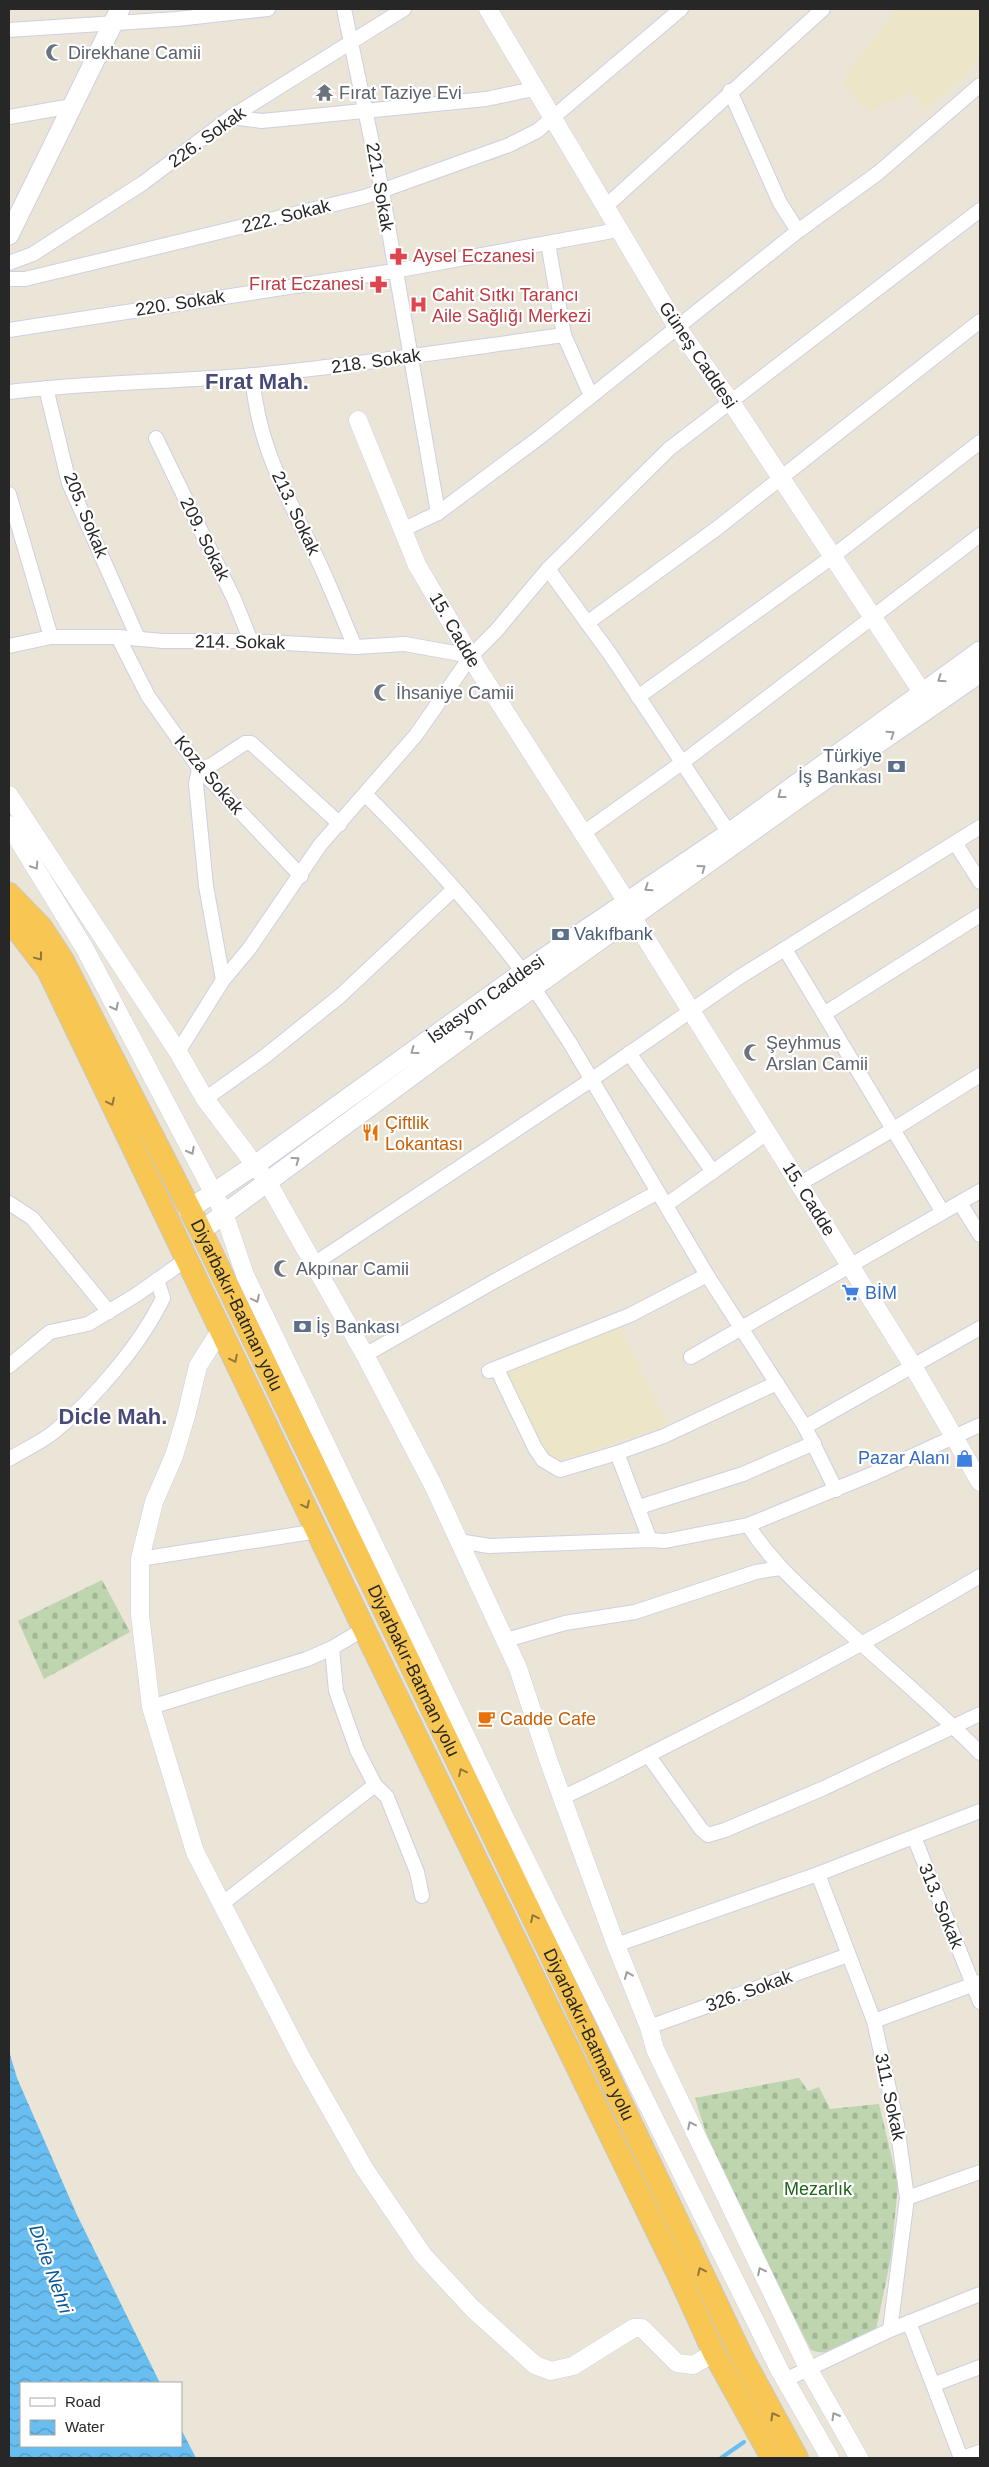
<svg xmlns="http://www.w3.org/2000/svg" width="989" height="2467" font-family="Arial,sans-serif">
	<defs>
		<pattern id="cemetery-stones" width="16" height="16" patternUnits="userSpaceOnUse" patternTransform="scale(1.25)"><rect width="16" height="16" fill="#bed5af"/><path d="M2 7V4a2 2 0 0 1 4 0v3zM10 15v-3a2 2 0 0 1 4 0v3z" fill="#a3b797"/></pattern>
		<pattern id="water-waves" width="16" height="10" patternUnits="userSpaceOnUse" patternTransform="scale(1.25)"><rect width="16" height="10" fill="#68bef0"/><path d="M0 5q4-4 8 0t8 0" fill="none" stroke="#569ac2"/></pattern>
	</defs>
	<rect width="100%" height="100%" fill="#ebe5d8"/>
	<g fill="#ede5c7">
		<path d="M897,9H980V55L963,78L925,110L911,92L870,111L844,86L847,73Z"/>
		<path d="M620,1326L668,1425L577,1456L563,1459H549L513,1387L508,1370Z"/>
	</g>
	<g fill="url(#cemetery-stones)">
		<path d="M102,1580L130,1632L44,1679L18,1621Z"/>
		<path d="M799,2078L808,2091L819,2087L830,2109L879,2104L898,2184L891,2257L876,2330C858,2339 831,2359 811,2350L716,2165L695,2098Z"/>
	</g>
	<path fill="url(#water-waves)" d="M9,2051L17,2078L77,2215L160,2383H21V2446H181V2429L196,2458H9Z"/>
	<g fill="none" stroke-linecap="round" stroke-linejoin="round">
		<path stroke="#68bef0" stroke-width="4" d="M721,2458L744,2442"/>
		<defs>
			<g id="minor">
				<path d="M344,9L382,191L438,513"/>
				<path d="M9,30L177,19L268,9"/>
				<path d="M730,91L780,203L798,231"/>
				<path d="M9,117L72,106"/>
				<path d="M231,117L262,121L486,99L534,89"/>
				<path d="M605,207L823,9"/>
				<path d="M548,243L564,335L591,396"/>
				<path d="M9,263L33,254L143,183L231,117L404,9"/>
				<path d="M9,279H25L364,197L509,145L537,131L681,9"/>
				<path d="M9,330L394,271L618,230"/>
				<path d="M252,375C258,444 283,487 312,548C328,580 341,614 355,647"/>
				<path d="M46,388L69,483L138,638"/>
				<path d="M9,392C91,382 173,382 255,375C358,365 461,349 564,335"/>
				<path d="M156,438L234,599L251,641"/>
				<path d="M9,494L51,637"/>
				<path d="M402,530L438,513L540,437L798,231L878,173L980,85"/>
				<path d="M548,569L610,654L729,833"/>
				<path d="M587,623L716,529L980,321"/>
				<path d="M118,637L148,696L199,768L301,876"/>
				<path d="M9,646L51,637H118L163,641H251L355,647L405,644L471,656"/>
				<path d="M638,697L832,557L980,442"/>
				<path d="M366,795C422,851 475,909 523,972"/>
				<path d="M582,834L683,762L980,535"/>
				<path d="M956,844L980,882"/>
				<path d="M785,949L942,1211"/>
				<path d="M223,980L206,886L196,784L199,768L210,766L245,743H251L340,824"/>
				<path d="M534,988L570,1043L707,1275L805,1427L836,1490"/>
				<path d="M824,1014L980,915"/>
				<path d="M178,1052L223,980L249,949L320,845L416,735L471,656L496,631L548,569L669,449L980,210"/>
				<path d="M629,1053L713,1172"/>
				<path d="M205,1099L264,1057L340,996L454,889"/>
				<path d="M799,1184L894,1129L980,1075"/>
				<path d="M9,1203L32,1218L42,1230L109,1312"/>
				<path d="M960,1203L980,1235"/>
				<path d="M666,1205L767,1133"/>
				<path d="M314,1264L591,1080L738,978L980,827"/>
				<path d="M365,1355L493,1282L658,1192"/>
				<path d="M691,1357L980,1191"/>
				<path d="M9,1366L50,1332L88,1324L136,1295L187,1259"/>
				<path d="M497,1369L535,1448L543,1460L560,1470L617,1453L664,1436L777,1383"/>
				<path d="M489,1371L630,1315L707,1275"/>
				<path d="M805,1427L980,1328"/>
				<path d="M617,1453L650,1540"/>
				<path d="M9,1459C24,1450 42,1442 55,1431C94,1399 141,1344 163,1298L157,1280"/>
				<path d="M639,1507L743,1474L814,1443"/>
				<path d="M748,1525C769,1559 797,1584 825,1610C876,1659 931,1703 980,1753"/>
				<path d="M459,1541L489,1546L650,1540L665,1541L748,1525L875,1473L980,1425"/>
				<path d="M140,1559L318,1531"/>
				<path d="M364,1629L332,1648L336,1691L357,1750L375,1785L387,1797L417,1872L422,1896"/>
				<path d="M506,1640L565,1623L635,1612L756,1572L780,1568"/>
				<path d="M151,1707L307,1659L332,1648"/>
				<path d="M648,1755L701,1829L708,1835L725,1830L824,1788L980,1714"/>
				<path d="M563,1797C602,1780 638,1760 676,1741C779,1689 881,1635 980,1576"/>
				<path d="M914,1837L980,2002"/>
				<path d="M818,1874L874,2021L897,2125L907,2198L890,2330"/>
				<path d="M223,1903L375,1785"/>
				<path d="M616,1945L818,1874L980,1811"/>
				<path d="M874,2021L980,1982"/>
				<path d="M649,2027L848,1955"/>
				<path d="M907,2198L980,2172"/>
				<path d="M909,2322L961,2458"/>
				<path d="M785,2380L890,2330L980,2294"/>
				<path d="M935,2384L980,2367"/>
				<path d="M962,2458L980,2452"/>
			</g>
			<g id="tertiary">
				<path d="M488,9L677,327L731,402L922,692"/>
				<path d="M358,420L417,565L481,674L627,902"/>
				<path d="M9,795L178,1052L205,1099L267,1181L365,1355L433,1485L518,1668L549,1762L616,1945L649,2027L655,2049L809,2370L859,2458"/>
				<path d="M9,825L85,949L224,1213L245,1275L506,1820L780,2371L830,2458"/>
				<path d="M633,918L913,1366L980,1482"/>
				<path d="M220,1331L198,1366L186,1416L174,1456L154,1502L140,1559V1615L151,1707L195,1852L302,2059L364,2168L423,2255L473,2309L535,2365L551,2371L573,2366L634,2328H642L677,2363L693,2365L714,2353"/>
			</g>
			<g id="secondary">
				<path d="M9,235L120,9"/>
				<path id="s1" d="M188,1210L255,1165L523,972L729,833L980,651"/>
				<path d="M201,1231L468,1034L810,790L980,673"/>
			</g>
			<g id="trunk">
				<path id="s2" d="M9,894L41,927L62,959L201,1231L551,1955L742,2357L797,2458"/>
				<path d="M9,919L48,970L364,1629L679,2276L714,2353L772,2458"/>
			</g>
		</defs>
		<use href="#minor" stroke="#cecfe1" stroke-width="16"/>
		<use href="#tertiary" stroke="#cecfe1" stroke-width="19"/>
		<use href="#secondary" stroke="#cecfe1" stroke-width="21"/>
		<use href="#trunk" stroke="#c7c7c7" stroke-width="24"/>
		<use href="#minor" stroke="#fff" stroke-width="14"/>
		<use href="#tertiary" stroke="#fff" stroke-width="18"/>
		<use href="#secondary" stroke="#fff" stroke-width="19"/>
		<use href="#trunk" stroke="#f8c652" stroke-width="22"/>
	</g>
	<defs><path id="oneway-chevron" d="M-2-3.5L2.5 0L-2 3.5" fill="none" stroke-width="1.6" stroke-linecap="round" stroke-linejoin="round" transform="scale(1.25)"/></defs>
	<g stroke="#9e9e9e">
		<use href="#oneway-chevron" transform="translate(941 679) rotate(145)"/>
		<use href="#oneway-chevron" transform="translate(891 734) rotate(-34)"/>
		<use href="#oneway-chevron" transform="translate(781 795) rotate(143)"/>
		<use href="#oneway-chevron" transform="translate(35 866) rotate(57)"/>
		<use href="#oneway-chevron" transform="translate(702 868) rotate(-36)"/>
		<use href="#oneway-chevron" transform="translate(648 888) rotate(146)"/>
		<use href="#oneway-chevron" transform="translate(115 1007) rotate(63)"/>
		<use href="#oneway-chevron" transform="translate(470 1034) rotate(-35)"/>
		<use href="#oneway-chevron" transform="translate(414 1051) rotate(144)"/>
		<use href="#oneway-chevron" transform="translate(191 1151) rotate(62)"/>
		<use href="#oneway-chevron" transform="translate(296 1160) rotate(-36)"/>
		<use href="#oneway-chevron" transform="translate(256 1299) rotate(64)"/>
		<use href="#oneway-chevron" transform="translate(628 1975) rotate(-112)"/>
		<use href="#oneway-chevron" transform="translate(691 2125) rotate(-116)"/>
		<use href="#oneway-chevron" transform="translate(761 2271) rotate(-116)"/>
		<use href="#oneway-chevron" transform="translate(835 2416) rotate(-120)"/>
	</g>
	<g stroke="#90763c">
		<use href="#oneway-chevron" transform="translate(39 957) rotate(53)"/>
		<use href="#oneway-chevron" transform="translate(111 1102) rotate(64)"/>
		<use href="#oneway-chevron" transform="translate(234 1359) rotate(64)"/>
		<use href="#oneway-chevron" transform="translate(306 1505) rotate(64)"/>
		<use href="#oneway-chevron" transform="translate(462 1772) rotate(-116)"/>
		<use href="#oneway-chevron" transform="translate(534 1918) rotate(-116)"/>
		<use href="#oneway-chevron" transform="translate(701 2271) rotate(-115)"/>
		<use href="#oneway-chevron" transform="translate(774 2416) rotate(-119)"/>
	</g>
	<defs>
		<symbol id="mosque-bare" viewBox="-9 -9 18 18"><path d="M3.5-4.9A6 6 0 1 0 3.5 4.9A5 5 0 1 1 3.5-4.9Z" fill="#6b7280" stroke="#fff" stroke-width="2.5" paint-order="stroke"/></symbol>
		<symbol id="temple-bare" viewBox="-9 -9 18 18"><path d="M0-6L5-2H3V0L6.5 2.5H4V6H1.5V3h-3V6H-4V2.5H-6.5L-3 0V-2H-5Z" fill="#6b7280" stroke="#fff" stroke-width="2.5" paint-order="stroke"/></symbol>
		<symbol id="pharmacy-bare" viewBox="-9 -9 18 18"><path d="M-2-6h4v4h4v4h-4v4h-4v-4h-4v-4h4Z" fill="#e0444e" stroke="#fff" stroke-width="2.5" paint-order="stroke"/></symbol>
		<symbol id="hospital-bare" viewBox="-9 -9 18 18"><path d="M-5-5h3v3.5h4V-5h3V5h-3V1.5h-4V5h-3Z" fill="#e0444e" stroke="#fff" stroke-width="2.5" paint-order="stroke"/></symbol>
		<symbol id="bank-bare" viewBox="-9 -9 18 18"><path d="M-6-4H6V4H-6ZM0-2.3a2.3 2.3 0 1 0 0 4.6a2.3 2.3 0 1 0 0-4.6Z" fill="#5c6f8a" stroke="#fff" stroke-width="2.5" paint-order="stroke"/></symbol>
		<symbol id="restaurant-bare" viewBox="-9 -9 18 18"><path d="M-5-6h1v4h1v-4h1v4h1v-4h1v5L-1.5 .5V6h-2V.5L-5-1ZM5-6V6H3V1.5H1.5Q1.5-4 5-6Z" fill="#e8710a" stroke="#fff" stroke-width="2.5" paint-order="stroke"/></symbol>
		<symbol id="supermarket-bare" viewBox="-9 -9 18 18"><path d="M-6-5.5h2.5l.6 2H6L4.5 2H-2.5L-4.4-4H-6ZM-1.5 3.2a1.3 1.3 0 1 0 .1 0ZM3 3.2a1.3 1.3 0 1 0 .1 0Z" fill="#3f7fe0" stroke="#fff" stroke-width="2.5" paint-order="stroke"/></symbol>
		<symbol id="shop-bare" viewBox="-9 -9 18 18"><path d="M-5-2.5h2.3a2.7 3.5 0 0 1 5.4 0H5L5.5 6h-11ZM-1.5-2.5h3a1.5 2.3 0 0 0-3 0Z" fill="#3f7fe0" stroke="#fff" stroke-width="2.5" paint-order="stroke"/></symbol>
		<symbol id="cafe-bare" viewBox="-9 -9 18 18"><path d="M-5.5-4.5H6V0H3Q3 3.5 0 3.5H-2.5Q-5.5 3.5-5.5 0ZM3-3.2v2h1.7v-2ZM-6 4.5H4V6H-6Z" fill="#e8710a" stroke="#fff" stroke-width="2.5" paint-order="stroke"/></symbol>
	</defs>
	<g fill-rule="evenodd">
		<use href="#mosque-bare" x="42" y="40" width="25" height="25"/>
		<use href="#temple-bare" x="312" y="80" width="25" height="25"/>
		<use href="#pharmacy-bare" x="386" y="244" width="25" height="25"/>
		<use href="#pharmacy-bare" x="366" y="272" width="25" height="25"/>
		<use href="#hospital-bare" x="406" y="292" width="25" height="25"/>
		<use href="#mosque-bare" x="370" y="680" width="25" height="25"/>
		<use href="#bank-bare" x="884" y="754" width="25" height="25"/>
		<use href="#bank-bare" x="548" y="922" width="25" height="25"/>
		<use href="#mosque-bare" x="740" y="1040" width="25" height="25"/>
		<use href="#restaurant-bare" x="358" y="1120" width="25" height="25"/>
		<use href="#mosque-bare" x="270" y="1256" width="25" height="25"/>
		<use href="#supermarket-bare" x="838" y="1280" width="25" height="25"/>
		<use href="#bank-bare" x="290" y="1314" width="25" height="25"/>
		<use href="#shop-bare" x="952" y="1446" width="25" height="25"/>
		<use href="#cafe-bare" x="474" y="1706" width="25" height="25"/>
	</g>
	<g text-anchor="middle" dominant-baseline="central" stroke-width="4.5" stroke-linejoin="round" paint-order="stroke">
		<g font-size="18" fill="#5b616d" stroke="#fff" text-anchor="start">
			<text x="68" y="53">Direkhane Camii</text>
			<text x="339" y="93">Fırat Taziye Evi</text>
			<text x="396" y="693">İhsaniye Camii</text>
			<text x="766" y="1043">Şeyhmus<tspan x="766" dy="21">Arslan Camii</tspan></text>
			<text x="296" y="1269">Akpınar Camii</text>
		</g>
		<g font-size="18" fill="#272727" stroke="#fff">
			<text transform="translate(207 137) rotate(-36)">226. Sokak</text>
			<text transform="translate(380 187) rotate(80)">221. Sokak</text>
			<text transform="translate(286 216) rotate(-14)">222. Sokak</text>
			<text transform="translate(180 303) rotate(-9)">220. Sokak</text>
			<text transform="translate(698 355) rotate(56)">Güneş Caddesi</text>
			<text transform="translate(376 361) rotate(-8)">218. Sokak</text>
			<text transform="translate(296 513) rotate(65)">213. Sokak</text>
			<text transform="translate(86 515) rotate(68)">205. Sokak</text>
			<text transform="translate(205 539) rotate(64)">209. Sokak</text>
			<text transform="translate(455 630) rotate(60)">15. Cadde</text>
			<text transform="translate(240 642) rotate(1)">214. Sokak</text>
			<text transform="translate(209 775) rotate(50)">Koza Sokak</text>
			<text stroke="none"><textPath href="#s1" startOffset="365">İstasyon Caddesi</textPath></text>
			<text transform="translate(809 1199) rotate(58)">15. Cadde</text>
			<text stroke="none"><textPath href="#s2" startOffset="472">Diyarbakır-Batman yolu</textPath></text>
			<text stroke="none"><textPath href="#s2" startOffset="878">Diyarbakır-Batman yolu</textPath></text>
			<text transform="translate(941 1906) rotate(68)">313. Sokak</text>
			<text transform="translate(749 1991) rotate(-20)">326. Sokak</text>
			<text stroke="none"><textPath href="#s2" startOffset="1282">Diyarbakır-Batman yolu</textPath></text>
			<text transform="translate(890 2097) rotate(78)">311. Sokak</text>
		</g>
		<g font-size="18" fill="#be3a42" stroke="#fff" text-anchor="start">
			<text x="413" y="256">Aysel Eczanesi</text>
			<text x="364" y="284" text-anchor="end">Fırat Eczanesi</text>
			<text x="432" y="295">Cahit Sıtkı Tarancı<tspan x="432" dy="21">Aile Sağlığı Merkezi</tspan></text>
		</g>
		<g font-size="18" fill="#4e5e75" stroke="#fff" text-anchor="start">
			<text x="882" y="756" text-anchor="end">Türkiye<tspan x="882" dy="21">İş Bankası</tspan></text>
			<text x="574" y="934">Vakıfbank</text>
			<text x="316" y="1327">İş Bankası</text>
		</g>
		<g font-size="18" fill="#c56008" stroke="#fff" text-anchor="start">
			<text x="385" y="1123">Çiftlik<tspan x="385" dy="21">Lokantası</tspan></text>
			<text x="500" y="1719">Cadde Cafe</text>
		</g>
		<g font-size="18" fill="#366cbe" stroke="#fff" text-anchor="start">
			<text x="865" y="1293">BİM</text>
			<text x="950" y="1458" text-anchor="end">Pazar Alanı</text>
		</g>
		<g font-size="18" fill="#206418" stroke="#fff">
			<text x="818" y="2189">Mezarlık</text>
		</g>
		<g font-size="19" font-style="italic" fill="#0b5998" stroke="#fff">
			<text transform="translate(51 2269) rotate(70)">Dicle Nehri</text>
		</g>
		<g font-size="22" font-weight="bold" fill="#484b78" stroke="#fff">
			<text x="257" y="381">Fırat Mah.</text>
			<text x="113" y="1416">Dicle Mah.</text>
		</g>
	</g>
	<rect width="989" height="2467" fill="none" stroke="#272727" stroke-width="20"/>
	<rect x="20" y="2382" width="162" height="65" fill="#ffffff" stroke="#a9a9a9"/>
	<rect x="30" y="2398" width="25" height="8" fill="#ffffff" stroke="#a9a9a9"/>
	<text x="65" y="2407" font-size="15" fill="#272727">Road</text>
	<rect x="30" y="2420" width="25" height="15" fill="url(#water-waves)" stroke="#a9a9a9"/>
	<text x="65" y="2432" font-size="15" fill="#272727">Water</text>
</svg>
